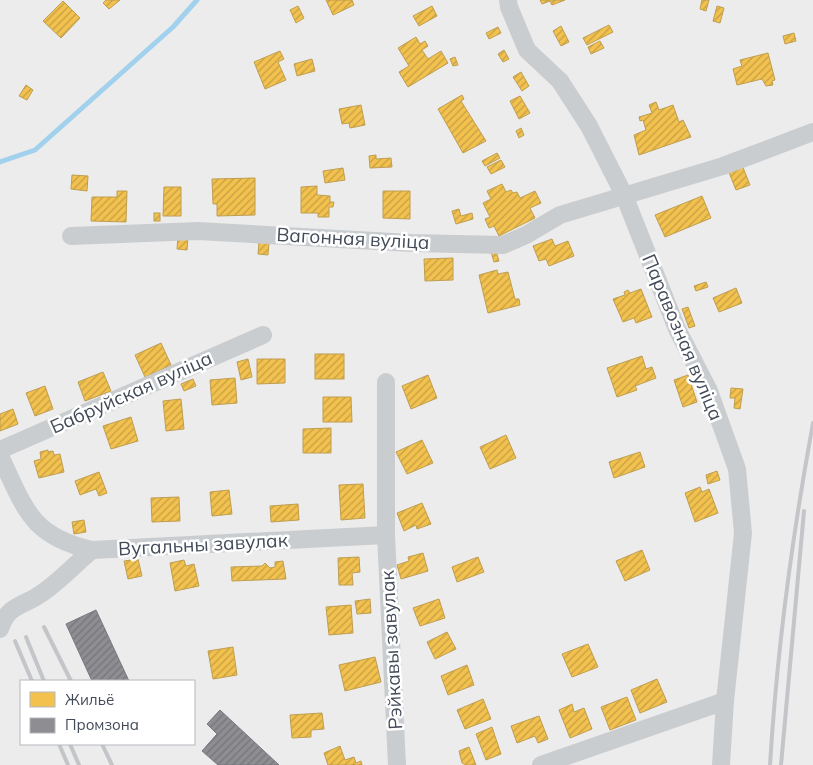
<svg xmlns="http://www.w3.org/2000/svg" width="813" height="765" font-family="Mulish,sans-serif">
	<defs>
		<pattern id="homes-hatch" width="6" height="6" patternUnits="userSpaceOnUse" patternTransform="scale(1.25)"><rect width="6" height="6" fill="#f2c14e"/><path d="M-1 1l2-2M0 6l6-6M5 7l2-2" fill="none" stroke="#c69f44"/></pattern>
		<pattern id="industry-hatch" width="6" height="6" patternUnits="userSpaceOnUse" patternTransform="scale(1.25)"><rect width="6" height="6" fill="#8d8d92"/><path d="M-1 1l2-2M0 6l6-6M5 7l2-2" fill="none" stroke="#75757a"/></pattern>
	</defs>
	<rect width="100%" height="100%" fill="#edecec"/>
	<g fill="url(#homes-hatch)" stroke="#be9e51">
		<path d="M106,0H120L109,9L103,3Z"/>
		<path d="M326,0H352L354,5L333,15Z"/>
		<path d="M540,0H565L552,5L550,1L542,4Z"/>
		<path d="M702,0H709L706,11L700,9Z"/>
		<path d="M63,1L80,18L61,38L43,21Z"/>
		<path d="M298,6L304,18L296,23L290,10Z"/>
		<path d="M432,6L437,16L419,26L413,16Z"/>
		<path d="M717,6L724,8L720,23L713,21Z"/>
		<path d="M609,25L613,32L587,45L583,38Z"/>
		<path d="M561,26L569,42L561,46L553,31Z"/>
		<path d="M498,27L501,33L489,39L486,33Z"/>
		<path d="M794,33L796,41L785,44L783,36Z"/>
		<path d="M416,37L420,44L425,41L428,46L422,50L428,59L441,51L448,63L408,87L399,72L409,66L398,48Z"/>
		<path d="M600,41L604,48L591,54L588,47Z"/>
		<path d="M504,50L509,59L503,62L498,54Z"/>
		<path d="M280,51L284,59L278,62L286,80L265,89L254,62Z"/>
		<path d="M768,53L775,80L772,81L773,85L766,86L762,79L737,85L733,69L742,66L740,60Z"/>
		<path d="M455,57L458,65L453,66L450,59Z"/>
		<path d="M312,59L315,71L297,76L294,64Z"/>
		<path d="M521,72L529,86L522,91L513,77Z"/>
		<path d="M26,85L33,90L27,100L19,96Z"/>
		<path d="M462,95L464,99L461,101L486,141L463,153L438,109Z"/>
		<path d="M520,96L530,113L519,119L510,101Z"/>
		<path d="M656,102L659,110L673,105L679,122L683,120L691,137L639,155L634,135L646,130L643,120L640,121L639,117L652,113L649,105Z"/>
		<path d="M361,105L365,125L350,128L349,123L342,124L339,109Z"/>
		<path d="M521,128L524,135L519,138L516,131Z"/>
		<path d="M497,153L500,158L485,166L482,161Z"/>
		<path d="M376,155V159L391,158L392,167L370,168L369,156Z"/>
		<path d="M501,160L505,167L491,174L487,167Z"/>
		<path d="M742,165L750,185L736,190L728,170Z"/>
		<path d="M343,168L345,180L325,183L323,171Z"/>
		<path d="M72,175L88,176L87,191L71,189Z"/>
		<path d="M255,178V215L217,216V204H213L212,179Z"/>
		<path d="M502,184L506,192L511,190L513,193L517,192L520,198L535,191L541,203L530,208L535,218L499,236L494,226L489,228L485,219L490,217L483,203L491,199L487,191Z"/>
		<path d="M317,186V195L330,196V202H334L333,207H329V217H318V213H301V187Z"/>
		<path d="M164,187H181V216H163Z"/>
		<path d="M117,191H127L126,222L91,221L92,197H117Z"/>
		<path d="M383,191H410V219L383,218Z"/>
		<path d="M702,196L711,218L665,237L655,215Z"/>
		<path d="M459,209L461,216L472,213L473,219L456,224L452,211Z"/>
		<rect x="154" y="213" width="6" height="8"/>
		<path d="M178,236L188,237L187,250L177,249Z"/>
		<path d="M552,239L555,246L568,241L574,256L549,266L546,259L539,261L533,246Z"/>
		<path d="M259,242H269L268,255L258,254Z"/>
		<path d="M496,251L499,261L494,262L491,252Z"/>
		<path d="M453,258V280L425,281L424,259Z"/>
		<path d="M497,270L498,274L508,272L515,299H519L520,305L488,313L479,275Z"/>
		<path d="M706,282L708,287L696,291L694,286Z"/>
		<path d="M736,288L742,303L719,312L713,298Z"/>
		<path d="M641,289L652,317L636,323L634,318L623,322L613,299L625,295L624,292L628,290L630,293Z"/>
		<path d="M688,307L695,326L689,328L682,309Z"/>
		<path d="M161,343L171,365L145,377L135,355Z"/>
		<rect x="315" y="354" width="29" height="25"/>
		<path d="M642,356L646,369L652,367L656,378L635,386L637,390L617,397L607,368Z"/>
		<path d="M248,359L252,377L241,380L237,362Z"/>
		<path d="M257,359H285V383L257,384Z"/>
		<path d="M103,372L111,391L85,401L78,382Z"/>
		<path d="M428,375L437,398L411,409L402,386Z"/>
		<path d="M688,375L697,402L683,407L674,380Z"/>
		<path d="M235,378L237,403L212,405L210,380Z"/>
		<path d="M193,379L196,386L184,391L181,384Z"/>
		<path d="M45,386L53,409L35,416L26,393Z"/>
		<path d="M731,388L743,389L740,409L734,408L735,398H730Z"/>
		<path d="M323,397H351L352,422H323Z"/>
		<path d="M181,399L184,429L166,431L163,401Z"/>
		<path d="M13,409L18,424L0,431V414Z"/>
		<path d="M131,417L138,441L111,449L103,426Z"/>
		<path d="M331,428V453H303V429Z"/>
		<path d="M506,435L516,458L490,469L480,447Z"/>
		<path d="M422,440L433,463L407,474L396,452Z"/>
		<path d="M48,450V452L53,451L54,455L60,454L64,472L39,478L34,461L41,459L40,452Z"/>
		<path d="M640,452L645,467L614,478L609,462Z"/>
		<path d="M717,471L720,480L708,484L706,475Z"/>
		<path d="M99,472L107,493L99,496L96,489L80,495L75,481Z"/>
		<path d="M363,484L365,518L341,520L339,485Z"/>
		<path d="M700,487L702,492L709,489L718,513L695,522L685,493Z"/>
		<path d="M229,490L232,514L212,516L210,492Z"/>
		<path d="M179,497L180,521L152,522L151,498Z"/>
		<path d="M422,503L431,524L417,529L416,525L404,531L397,513Z"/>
		<path d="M298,504L299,520L271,522L270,506Z"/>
		<path d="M84,520L86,532L74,534L72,522Z"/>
		<path d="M642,550L650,570L625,581L616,561Z"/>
		<path d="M423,553L428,571L401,579L397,565L409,561L408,557Z"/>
		<path d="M359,557L360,572L352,573L353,585H339L338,558Z"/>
		<path d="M478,557L484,572L457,582L452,567Z"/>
		<path d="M138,559L142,576L128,579L124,561Z"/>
		<path d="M184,560L186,566L194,564L199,586L175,591L170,563Z"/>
		<path d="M283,561L286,579L232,581L231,567L262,566L265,563L270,568L275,567V562Z"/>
		<path d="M370,599L371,613L357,614L355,601Z"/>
		<path d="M439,599L445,618L420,626L413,608Z"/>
		<path d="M351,605L353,633L329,635L326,607Z"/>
		<path d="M447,632L456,649L435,659L427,642Z"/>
		<path d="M588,644L598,667L572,677L562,654Z"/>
		<path d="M233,647L237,675L213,679L208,651Z"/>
		<path d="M375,657L381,682L345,691L339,665Z"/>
		<path d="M467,665L474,685L448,695L441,676Z"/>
		<path d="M657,679L667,702L640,713L631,690Z"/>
		<path d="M627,697L636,720L610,730L601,707Z"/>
		<path d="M483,699L491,719L465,729L457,710Z"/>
		<path d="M572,704L574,712L584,708L592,729L570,738L559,710Z"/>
		<path d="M322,713L324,729L311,730V737L292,738L290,715Z"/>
		<path d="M539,716L548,739L538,743L535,736L517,743L511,726Z"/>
		<path d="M492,727L501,754L486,760L476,734Z"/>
		<path d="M340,746L345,760L354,757L356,763L361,761L362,765H328L324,753Z"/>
		<path d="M469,747L476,765H466L462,763L459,751Z"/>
	</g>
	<g fill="url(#industry-hatch)" stroke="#777981">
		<path d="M96,610L129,681H92L66,624Z"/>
		<path d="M220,710L279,765H218L202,751L217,734L207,724Z"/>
	</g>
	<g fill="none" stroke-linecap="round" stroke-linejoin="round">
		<path stroke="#a1d1ed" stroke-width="5" d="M0,162L35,150L173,27L197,0"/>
		<g stroke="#cacdd0" stroke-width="18">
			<path d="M508,0L509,7L527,50L560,81L589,126L624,195L677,329L709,391L737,469L743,533L725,701L721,765"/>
			<path d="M71,236L198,231L411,243L503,245L526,235L560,215L723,166L813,132"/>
			<path d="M386,382V535L397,765"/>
			<path d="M0,450L263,335"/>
			<path d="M0,456C25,508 30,536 92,550L386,535"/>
			<path d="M0,629C8,605 21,607 39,595C58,583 75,564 92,550"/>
			<path d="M541,765L725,701"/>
		</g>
		<g stroke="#c3c5c8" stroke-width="4">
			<path d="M44,627L71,681"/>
			<path d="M26,637L44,681"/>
			<path d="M15,641L32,681"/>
			<path d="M59,744L68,765"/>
			<path d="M70,744L79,765"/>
			<path d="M102,744L112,765"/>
			<path d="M770,765C777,650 792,537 813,423"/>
			<path d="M781,765L804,511"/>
		</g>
	</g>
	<g text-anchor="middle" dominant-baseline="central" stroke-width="5" stroke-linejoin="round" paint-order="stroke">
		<g font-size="19" fill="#434b59" stroke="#fff">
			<text transform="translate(353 238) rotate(3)">Вагонная вуліца</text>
			<text transform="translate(683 337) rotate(67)">Паравозная вуліца</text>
			<text transform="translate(131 392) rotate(-24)">Бабруйская вуліца</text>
			<text transform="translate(203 544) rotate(-3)">Вугальны завулак</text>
			<text transform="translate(391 650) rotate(-93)">Рэйкавы завулак</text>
		</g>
	</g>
	<rect x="20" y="680" width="175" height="65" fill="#ffffff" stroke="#b4b7bd"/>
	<rect x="30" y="692" width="25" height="15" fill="#f2c14e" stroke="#b4b7bd"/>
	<text x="65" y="705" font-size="15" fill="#434b59">Жильё</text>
	<rect x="30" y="718" width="25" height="15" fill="#8d8d92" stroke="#b4b7bd"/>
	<text x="65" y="730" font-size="15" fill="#434b59">Промзона</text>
</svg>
